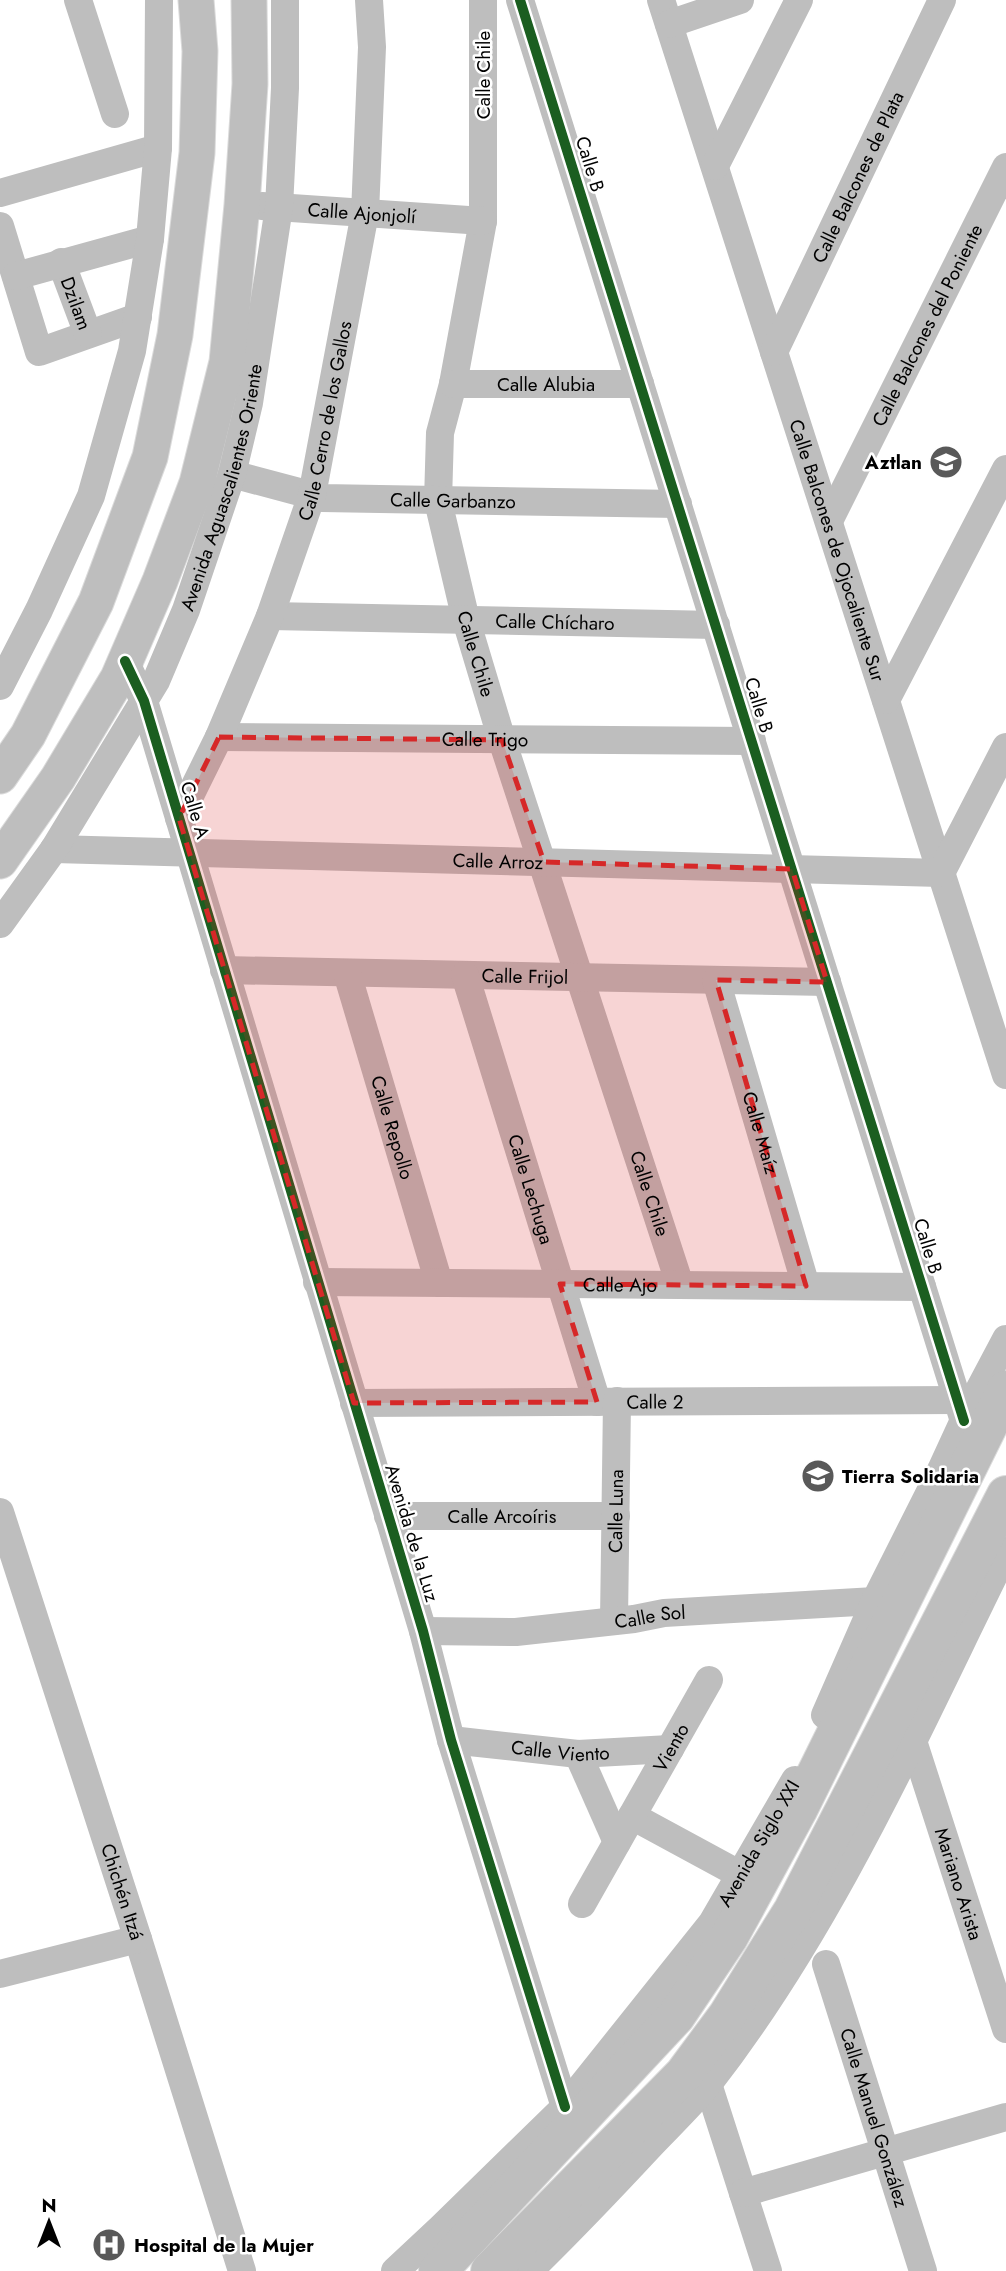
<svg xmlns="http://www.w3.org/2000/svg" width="1006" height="2271" font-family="Jost,sans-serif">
	<rect width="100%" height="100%" fill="#fff"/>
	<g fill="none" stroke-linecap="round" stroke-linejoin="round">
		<defs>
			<g id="major">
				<path d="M0,776L28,735L96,602L150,457L175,335L197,153L200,51L196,0"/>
				<path d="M0,861L58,778L118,678L160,581L197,483L227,362L242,205L250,84L249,0"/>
			</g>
			<g id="highway">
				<path d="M438,2271L676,2016L729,1937L798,1810L1006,1390"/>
				<path d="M490,2271L684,2074L727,2016L793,1910L1006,1495"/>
			</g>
		</defs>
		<use href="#major" stroke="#dbdbdb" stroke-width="37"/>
		<use href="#highway" stroke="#dbdbdb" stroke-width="40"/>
		<g stroke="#bebebe" stroke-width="28">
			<path d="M78,0L115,114"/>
			<path id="s1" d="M483,0V221L453,384L440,433L438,501L466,620L502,740L680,1285"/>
			<path d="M520,0L964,1421"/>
			<path id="s2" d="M661,0L1006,1075"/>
			<path d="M669,24L740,0"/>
			<path d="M715,166L799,0"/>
			<path d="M0,193L158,148"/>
			<path id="s3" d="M262,206L483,221"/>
			<path d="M0,226L39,352L138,317"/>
			<path id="s4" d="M61,262L88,334"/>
			<path d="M16,276L150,239"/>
			<path id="s5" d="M774,352L942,0"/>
			<path id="s6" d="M453,384H640"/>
			<path id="s7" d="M232,474L322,498L678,504"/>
			<path id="s8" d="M829,521L1006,167"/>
			<path id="s9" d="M270,616L716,625"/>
			<path d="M125,661L144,701L423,1631L451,1740L565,2107"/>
			<path d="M0,686L39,610L91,496L132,351L150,239L158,148L159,0"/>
			<path d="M886,700L1006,469"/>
			<path id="s10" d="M219,737L752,741"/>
			<path id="s11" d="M179,818L219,737L270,616L312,495L365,213L372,47L369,0"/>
			<path id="s12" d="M54,849L941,873L1006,747"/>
			<path id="s13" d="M0,924L54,849L156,681L186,610L232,474L249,403L279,207L285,88V0"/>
			<path id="s14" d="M224,970L827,982"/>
			<path id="s15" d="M347,973L439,1283"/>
			<path id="s16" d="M465,975L597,1402"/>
			<path id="s17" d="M716,980L806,1286"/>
			<path id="s18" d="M317,1282L922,1287"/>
			<path id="s19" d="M354,1403L957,1400"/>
			<path id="s20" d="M0,1512L138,1939L242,2271"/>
			<path id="s21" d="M388,1516H616"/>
			<path id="s22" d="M614,1621L617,1401"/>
			<path id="s23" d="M423,1631L516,1632L634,1619L664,1613L875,1601"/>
			<path d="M825,1715L875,1601L941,1470L970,1407L1006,1339"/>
			<path id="s24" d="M451,1740L578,1754L670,1749"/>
			<path id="s25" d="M913,1741L1006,2029"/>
			<path d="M578,1754L617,1842"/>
			<path d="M632,1816L739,1874"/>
			<path id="s26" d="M582,1904L709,1680"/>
			<path id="s27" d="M826,1964L923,2271"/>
			<path d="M0,1974L138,1939"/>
			<path d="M708,2084L768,2271"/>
			<path d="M743,2193L1006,2117"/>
			<path id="s28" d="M395,2271L441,2228L565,2107L712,1923L795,1780"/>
			<path d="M529,2271C571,2230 611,2188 651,2145C670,2125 691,2105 709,2083C834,1922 916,1732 1006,1551"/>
		</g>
		<use href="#major" stroke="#bebebe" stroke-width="35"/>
		<use href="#highway" stroke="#bebebe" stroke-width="38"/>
		<defs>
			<g id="cycleway">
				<path d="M520,0L964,1421"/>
				<path d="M125,661L144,701L423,1631L451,1740L565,2107"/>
			</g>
		</defs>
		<use href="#cycleway" stroke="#fff" stroke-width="15"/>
		<use href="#cycleway" stroke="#1b5e20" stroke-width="10"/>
	</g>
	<path fill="#d62828" fill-opacity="0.2" stroke="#d62828" stroke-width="5" stroke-dasharray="14 9" stroke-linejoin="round" d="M219,737L502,740L544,862L792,869L827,982L716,980L806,1286L560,1284L597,1402L354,1403L179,818Z"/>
	<defs>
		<symbol id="school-disc" viewBox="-11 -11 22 22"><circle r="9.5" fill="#595959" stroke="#fff"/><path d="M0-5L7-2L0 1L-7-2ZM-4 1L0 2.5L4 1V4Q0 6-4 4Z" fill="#fff"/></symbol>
		<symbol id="hospital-disc" viewBox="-11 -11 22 22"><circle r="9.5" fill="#595959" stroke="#fff"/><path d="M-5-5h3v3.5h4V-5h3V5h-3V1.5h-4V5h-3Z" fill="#fff"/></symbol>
	</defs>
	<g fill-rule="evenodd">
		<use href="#school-disc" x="927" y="443" width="38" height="38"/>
		<use href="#school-disc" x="799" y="1457" width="38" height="38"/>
		<use href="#hospital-disc" x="90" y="2226" width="38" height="38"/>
	</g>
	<g text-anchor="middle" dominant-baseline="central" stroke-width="5" stroke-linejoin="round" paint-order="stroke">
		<g font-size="19" fill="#000" stroke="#fff">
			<text transform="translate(483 75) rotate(-90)">Calle Chile</text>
			<text transform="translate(590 164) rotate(73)">Calle B</text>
			<text stroke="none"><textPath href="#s5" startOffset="194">Calle Balcones de Plata</textPath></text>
			<text stroke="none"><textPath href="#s3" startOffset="100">Calle Ajonjolí</textPath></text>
			<text stroke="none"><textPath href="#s4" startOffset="44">Dzilam</textPath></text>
			<text stroke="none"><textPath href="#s8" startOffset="219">Calle Balcones del Poniente</textPath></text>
			<text stroke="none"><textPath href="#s6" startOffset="93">Calle Alubia</textPath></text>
			<text stroke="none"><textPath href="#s11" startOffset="425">Calle Cerro de los Gallos</textPath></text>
			<text stroke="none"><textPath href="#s13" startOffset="494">Avenida Aguascalientes Oriente</textPath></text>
			<text stroke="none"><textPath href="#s7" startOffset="224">Calle Garbanzo</textPath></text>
			<text stroke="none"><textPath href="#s2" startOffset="578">Calle Balcones de Ojocaliente Sur</textPath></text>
			<text stroke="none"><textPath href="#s9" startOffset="285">Calle Chícharo</textPath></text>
			<text stroke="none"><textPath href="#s1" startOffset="663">Calle Chile</textPath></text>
			<text transform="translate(759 705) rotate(73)">Calle B</text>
			<text stroke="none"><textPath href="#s10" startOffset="266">Calle Trigo</textPath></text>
			<text transform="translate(195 810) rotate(73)">Calle A</text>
			<text stroke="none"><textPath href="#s12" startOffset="444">Calle Arroz</textPath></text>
			<text stroke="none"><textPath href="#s14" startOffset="301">Calle Frijol</textPath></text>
			<text stroke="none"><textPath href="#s15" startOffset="161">Calle Repollo</textPath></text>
			<text stroke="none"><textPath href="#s17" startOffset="159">Calle Maíz</textPath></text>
			<text stroke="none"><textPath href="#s16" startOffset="224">Calle Lechuga</textPath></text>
			<text stroke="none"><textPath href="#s1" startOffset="1230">Calle Chile</textPath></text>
			<text transform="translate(928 1246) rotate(73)">Calle B</text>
			<text stroke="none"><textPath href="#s18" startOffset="303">Calle Ajo</textPath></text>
			<text stroke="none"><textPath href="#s19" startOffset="301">Calle 2</textPath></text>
			<text stroke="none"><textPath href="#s22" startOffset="110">Calle Luna</textPath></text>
			<text stroke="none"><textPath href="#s21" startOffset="114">Calle Arcoíris</textPath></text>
			<text transform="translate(412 1533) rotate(73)">Avenida de la Luz</text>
			<text stroke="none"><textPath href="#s23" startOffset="228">Calle Sol</textPath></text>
			<text stroke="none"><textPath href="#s26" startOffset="180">Viento</textPath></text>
			<text stroke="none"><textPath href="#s24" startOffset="110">Calle Viento</textPath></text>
			<text stroke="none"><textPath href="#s28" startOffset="564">Avenida Siglo XXI</textPath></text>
			<text stroke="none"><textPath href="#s25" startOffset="150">Mariano Arista</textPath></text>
			<text stroke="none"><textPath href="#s20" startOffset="399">Chichén Itzá</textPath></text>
			<text stroke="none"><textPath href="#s27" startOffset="161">Calle Manuel González</textPath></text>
		</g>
		<g font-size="19" font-weight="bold" fill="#000" stroke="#fff" text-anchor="start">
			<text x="922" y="462" text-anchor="end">Aztlan</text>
			<text x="842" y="1476">Tierra Solidaria</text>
			<text x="134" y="2245">Hospital de la Mujer</text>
		</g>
	</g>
	<g transform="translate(49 2222)" stroke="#ffffff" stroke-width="5" paint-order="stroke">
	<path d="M0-5L12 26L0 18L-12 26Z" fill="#000000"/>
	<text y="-10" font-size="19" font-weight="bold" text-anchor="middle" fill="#000000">N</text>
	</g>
</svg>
